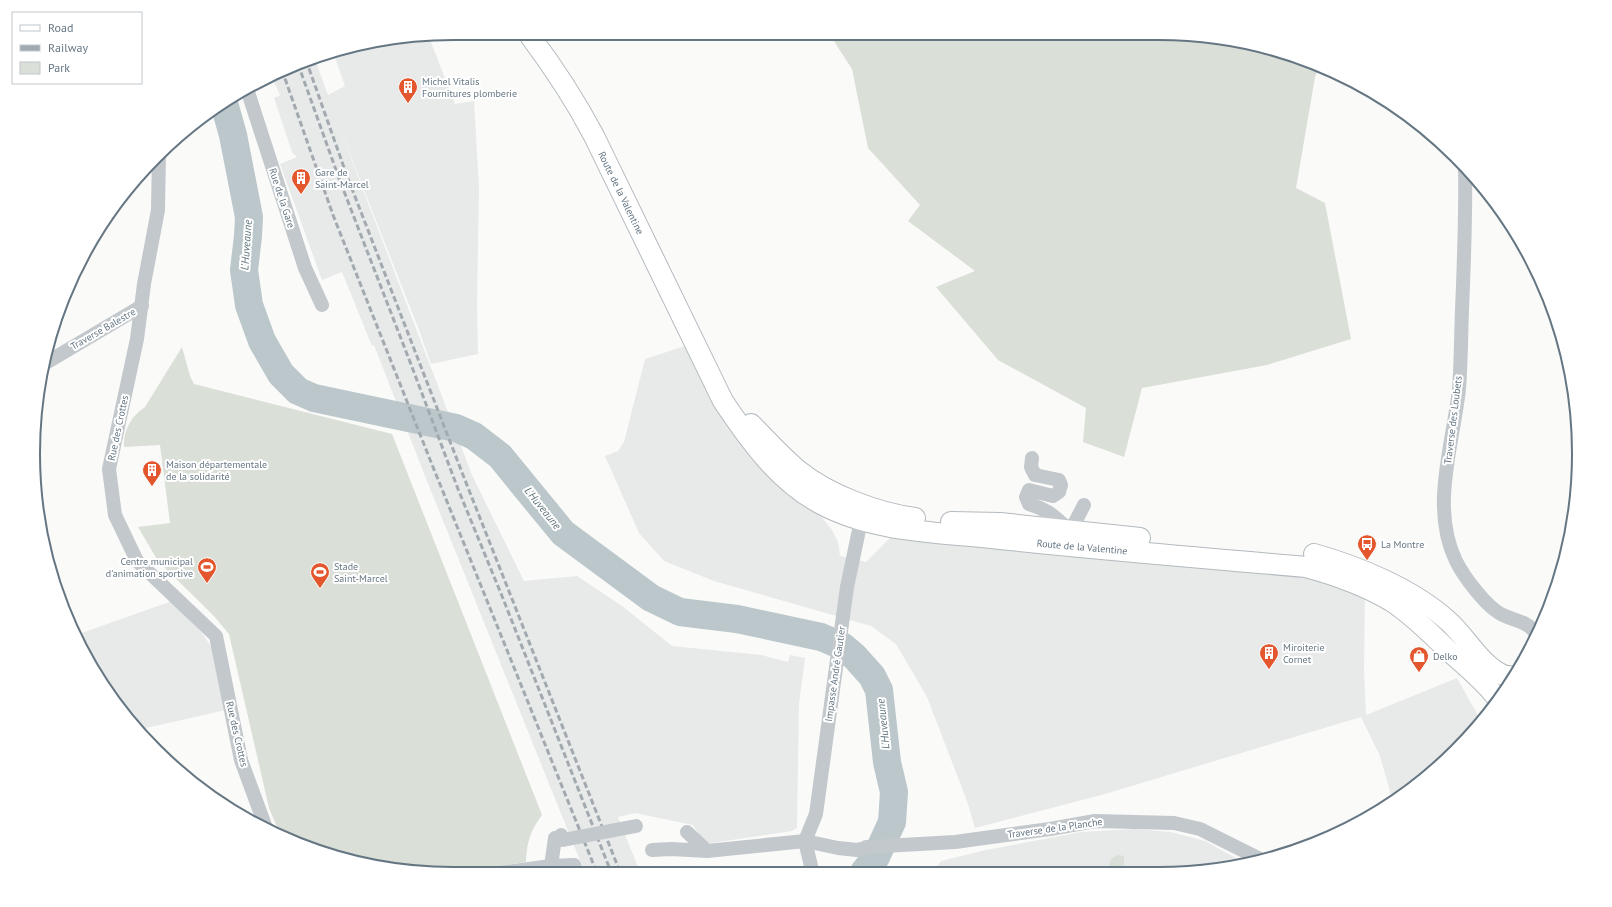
<svg xmlns="http://www.w3.org/2000/svg" width="1612" height="907" font-family="'PT Sans',sans-serif">
	<rect width="100%" height="100%" fill="#fafaf8"/>
	<g fill="#e8e9e9">
		<path d="M398,37H429L455,104L474,101L479,188L477,305L478,354L431,364L419,330L336,119L472,475L524,581L577,576L622,606L672,646L761,655L788,662L790,655L805,658L799,704L797,828L792,831L705,844L693,825L635,813L618,817L640,872L585,873L423,471L374,345L372,346L342,272L322,280L280,164L297,157L292,152L274,98L280,95L271,75L314,57L328,95L345,86L334,55L341,50Z"/>
		<path d="M685,346L832,530L838,542L840,556L866,562L890,538L1171,564L1244,568L1319,580L1365,593L1364,670L1366,715L1457,678L1480,719L1456,751L1393,802L1380,756L1361,717L1105,794L975,828L967,801L927,697L896,644L871,626L714,581L664,561L639,533L605,456L618,451L624,442L645,359Z"/>
		<path d="M172,601L201,632L213,649L226,710L137,730L89,664L76,635Z"/>
		<path d="M1134,829L1171,832L1205,841L1245,863L1213,870L934,871L941,861L986,850L1081,832Z"/>
	</g>
	<g fill="#dadfd7">
		<path d="M1186,34L1293,55L1319,67L1315,77L1296,188L1325,203L1351,339L1267,365L1142,388L1124,457L1083,442L1086,408L998,360L936,287L975,271L908,221L920,205L868,148L852,69L830,35Z"/>
		<path d="M182,347L190,376L194,384L392,434L542,815C530,832 527,841 526,862L457,873H426L319,852L280,834L269,808L229,634L214,616L158,561L138,527L170,523L160,445L124,447C123,431 131,416 145,407Z"/>
		<path d="M1118,855L1124,856V868L1171,871H1110C1108,862 1110,858 1118,855Z"/>
	</g>
	<g fill="none" stroke-linecap="round" stroke-linejoin="round">
		<path stroke="#bbc7cb" stroke-width="28" d="M224,103L233,135L249,217L248,236L244,270L249,305L262,341L281,374L298,391L314,398L456,428L474,436L500,456L563,533L651,598L680,612L737,619L821,637L842,646L855,657L872,676L879,690L887,762L894,792L892,822L876,857L864,872"/>
		<defs>
			<g id="secondary">
				<path d="M530,36C554,68 575,100 594,136L723,401C749,440 778,481 821,504C875,533 941,532 1001,539C1103,550 1205,558 1306,567C1336,575 1364,585 1391,601C1413,615 1432,635 1451,653C1467,667 1484,681 1497,698"/>
				<path d="M751,424C767,440 782,457 799,471C829,495 878,513 915,518"/>
				<path d="M951,522L1000,523L1140,538"/>
				<path d="M1314,554C1357,566 1413,589 1447,620C1465,635 1480,664 1501,674C1504,676 1509,676 1513,677"/>
			</g>
		</defs>
		<use href="#secondary" stroke="#b3babf" stroke-width="22"/>
		<g stroke="#c3c8cc" stroke-width="14">
			<path d="M312,59L314,57"/>
			<path d="M247,89L305,268L322,305"/>
			<path d="M159,154L158,210L144,284L137,339L109,469L115,515L137,561L216,636L241,760L266,828"/>
			<path d="M1465,168C1466,216 1464,263 1462,310C1461,336 1461,363 1459,389C1453,445 1430,508 1456,561C1464,577 1487,608 1503,615C1515,621 1528,621 1536,634"/>
			<path d="M44,364L142,306"/>
			<path d="M1032,458L1031,467L1035,475L1059,480L1061,485L1059,492L1053,496L1029,490L1026,497L1029,504C1048,510 1057,517 1070,532L1084,505"/>
			<path d="M687,832L707,851"/>
			<path d="M805,841L816,814L847,587L863,511"/>
			<path d="M805,841L811,866L810,872"/>
			<path d="M866,847L955,842L1050,829L1095,821L1174,823L1200,829L1260,859"/>
			<path d="M652,850L671,849L707,851L805,841L838,848L857,850L861,849"/>
			<path d="M551,866L555,838"/>
			<path d="M499,873L551,866L574,865L577,873"/>
		</g>
		<use href="#secondary" stroke="#fff" stroke-width="20"/>
		<g stroke="#a2aab0" stroke-width="3" stroke-dasharray="6 3" stroke-linecap="butt">
			<path d="M306,60L347,176L463,475L620,872"/>
			<path d="M298,64L340,181L412,367L458,489L502,596L611,872"/>
			<path d="M282,70L333,215L431,462L597,873"/>
		</g>
		<path stroke="#c3c8cc" stroke-width="14" d="M561,835L563,840L636,826"/>
	</g>
	<defs>
		<symbol id="building-pin" viewBox="-11 -11 22 30"><path d="M0 17L-7.5 6A9.5 9.5 0 1 1 7.5 6Z" fill="#e4572e" stroke="#fff"/><path d="M-4-6H4V6H1V3H-1V6H-4ZM-2.5-4.3h1.7v1.8h-1.7ZM.8-4.3h1.7v1.8H.8ZM-2.5-1h1.7V.8h-1.7ZM.8-1h1.7V.8H.8Z" fill="#fff"/></symbol>
		<symbol id="bus-pin" viewBox="-11 -11 22 30"><path d="M0 17L-7.5 6A9.5 9.5 0 1 1 7.5 6Z" fill="#e4572e" stroke="#fff"/><path d="M-5-6H5V4H4V6H2V4H-2V6H-4V4H-5ZM-3.5-4V0h7V-4ZM-3.5 1.2v1.5H-2V1.2ZM2 1.2v1.5H3.5V1.2Z" fill="#fff"/></symbol>
		<symbol id="stadium-pin" viewBox="-11 -11 22 30"><path d="M0 17L-7.5 6A9.5 9.5 0 1 1 7.5 6Z" fill="#e4572e" stroke="#fff"/><path d="M0-5a6.5 5 0 1 0 0 10a6.5 5 0 1 0 0-10ZM-3.5-1.8h7v3.6h-7Z" fill="#fff"/></symbol>
		<symbol id="shop-pin" viewBox="-11 -11 22 30"><path d="M0 17L-7.5 6A9.5 9.5 0 1 1 7.5 6Z" fill="#e4572e" stroke="#fff"/><path d="M-5-2.5h2.3a2.7 3.5 0 0 1 5.4 0H5L5.5 6h-11ZM-1.5-2.5h3a1.5 2.3 0 0 0-3 0Z" fill="#fff"/></symbol>
	</defs>
	<g fill-rule="evenodd">
		<use href="#building-pin" x="397" y="76" width="22" height="30"/>
		<use href="#building-pin" x="290" y="167" width="22" height="30"/>
		<use href="#building-pin" x="141" y="459" width="22" height="30"/>
		<use href="#bus-pin" x="1356" y="533" width="22" height="30"/>
		<use href="#stadium-pin" x="196" y="556" width="22" height="30"/>
		<use href="#stadium-pin" x="309" y="561" width="22" height="30"/>
		<use href="#building-pin" x="1258" y="642" width="22" height="30"/>
		<use href="#shop-pin" x="1408" y="645" width="22" height="30"/>
	</g>
	<g text-anchor="middle" dominant-baseline="central" stroke-width="4" stroke-linejoin="round" paint-order="stroke">
		<g font-size="10" fill="#657683" stroke="#fff" text-anchor="start">
			<text x="422" y="81">Michel Vitalis<tspan x="422" dy="12">Fournitures plomberie</tspan></text>
			<text x="315" y="172">Gare de<tspan x="315" dy="12">Saint-Marcel</tspan></text>
			<text x="166" y="464">Maison départementale<tspan x="166" dy="12">de la solidarité</tspan></text>
			<text x="1381" y="544">La Montre</text>
			<text x="193" y="561" text-anchor="end">Centre municipal<tspan x="193" dy="12">d'animation sportive</tspan></text>
			<text x="334" y="566">Stade<tspan x="334" dy="12">Saint-Marcel</tspan></text>
			<text x="1283" y="647">Miroiterie<tspan x="1283" dy="12">Cornet</tspan></text>
			<text x="1433" y="656">Delko</text>
		</g>
		<g font-size="10" fill="#657683" stroke="#fff">
			<text transform="translate(621 193) rotate(64)">Route de la Valentine</text>
			<text transform="translate(282 198) rotate(72)">Rue de la Gare</text>
			<text transform="translate(103 329) rotate(-30)">Traverse Balestre</text>
			<text transform="translate(1453 420) rotate(-83)">Traverse des Loubets</text>
			<text transform="translate(118 428) rotate(-78)">Rue des Crottes</text>
			<text transform="translate(1082 547) rotate(5)">Route de la Valentine</text>
			<text transform="translate(835 674) rotate(-82)">Impasse André Gautier</text>
			<text transform="translate(237 734) rotate(77)">Rue des Crottes</text>
			<text transform="translate(1055 828) rotate(-8)">Traverse de la Planche</text>
		</g>
		<g font-size="11" font-style="italic" fill="#60757c" stroke="#fff">
			<text transform="translate(246 245) rotate(-86)">L'Huveaune</text>
			<text transform="translate(543 508) rotate(51)">L'Huveaune</text>
			<text transform="translate(883 724) rotate(-96)">L'Huveaune</text>
		</g>
	</g>
	<path d="M0 0H1612V907H0ZM453 40H1159A413 413 0 0 1 1572 453V454A413 413 0 0 1 1159 867H453A413 413 0 0 1 40 454V453A413 413 0 0 1 453 40Z" fill="#fff" fill-rule="evenodd"/>
	<path fill="none" stroke="#657683" stroke-width="2" d="M453 40H1159A413 413 0 0 1 1572 453V454A413 413 0 0 1 1159 867H453A413 413 0 0 1 40 454V453A413 413 0 0 1 453 40Z"/>
	<rect x="12" y="12" width="130" height="72" fill="#ffffff" stroke="#c1c8cd"/>
	<rect x="20" y="25" width="20" height="6" fill="#ffffff" stroke="#c1c8cd"/>
	<text x="48" y="32" font-size="12" fill="#657683">Road</text>
	<rect x="20" y="45" width="20" height="6" fill="#a2aab0" stroke="#c1c8cd"/>
	<text x="48" y="52" font-size="12" fill="#657683">Railway</text>
	<rect x="20" y="62" width="20" height="12" fill="#dadfd7" stroke="#c1c8cd"/>
	<text x="48" y="72" font-size="12" fill="#657683">Park</text>
</svg>
